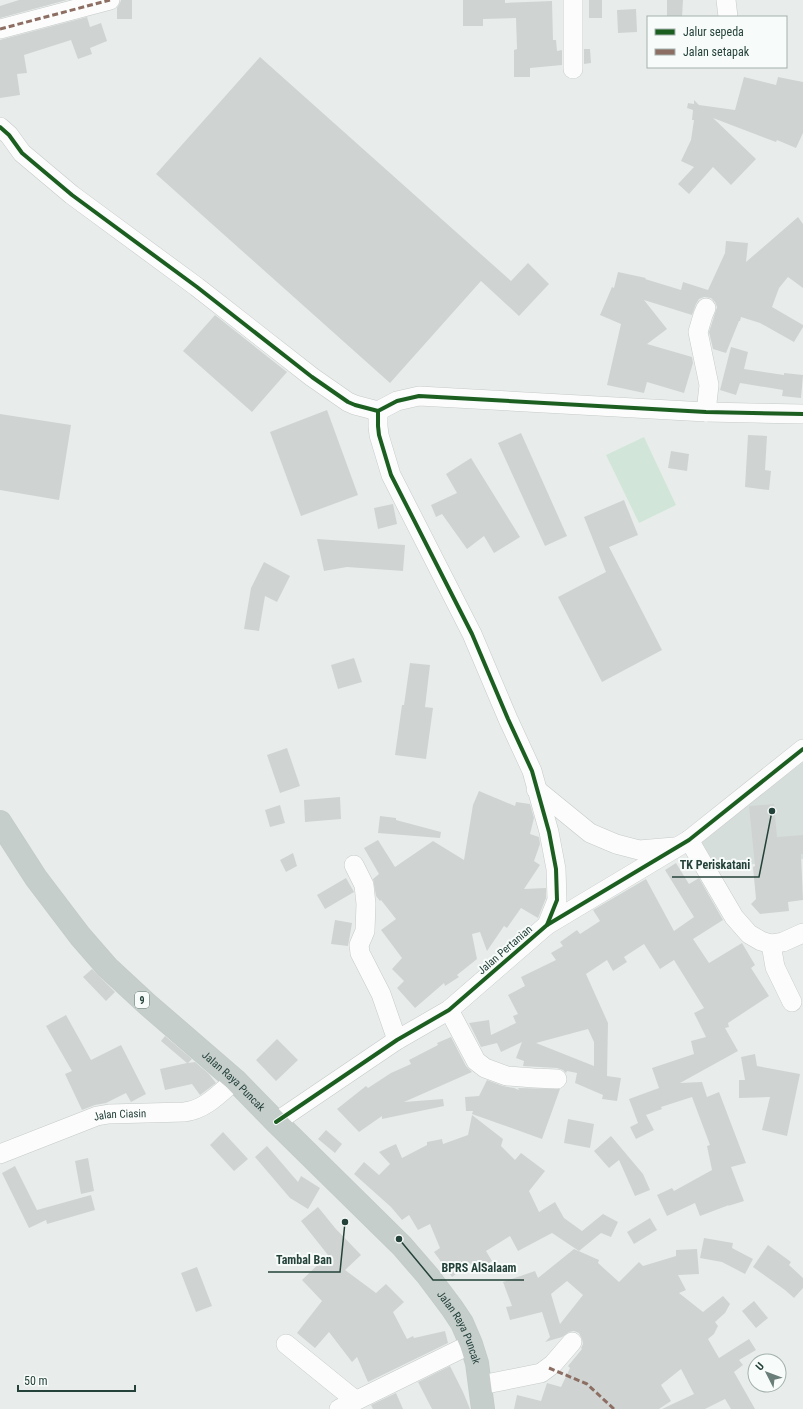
<svg xmlns="http://www.w3.org/2000/svg" width="803" height="1409" font-family="'Roboto Condensed',sans-serif">
	<rect width="100%" height="100%" fill="#e8edeb"/>
	<path fill="#d6dedb" d="M803,762V859L717,868L701,841Z"/>
	<path fill="#d1e6d8" d="M644,437L676,505L639,523L606,455Z"/>
	<g fill="#cfd4d2" fill-rule="evenodd">
		<path d="M19,0H67L0,18V6Z"/>
		<path d="M121,0H132V19H117V8L120,3Z"/>
		<path d="M463,0H505V3L552,1L553,40H556L557,51L562,50V65L530,68V77H514V50L517,49L516,18L483,19V26H463Z"/>
		<rect x="589" y="0" width="13" height="18"/>
		<path d="M667,0H683L682,17H667Z"/>
		<path d="M636,9L637,32L618,33L617,10Z"/>
		<path d="M87,17L90,27L101,23L107,41L90,48L92,54L78,59L71,40L24,55L27,73L17,74L20,95L0,98V40Z"/>
		<path d="M584,49H590L591,63L584,64Z"/>
		<path d="M260,57L511,281L528,263L549,284L519,316L481,281L390,383L156,174Z"/>
		<path d="M744,77L776,85L778,77L803,82V133L796,148L777,140L776,142L713,118L756,159L731,185L713,167L689,194L678,184L694,167L681,161L691,140L694,120H692L693,110L687,108L688,103L694,104V100L699,105L735,110Z"/>
		<path d="M798,217L803,224V288L788,277L779,288L772,307L803,325V327L794,342L760,323L741,317L740,321H739L726,353L713,349L709,332L717,307L715,302L711,298L704,297L699,299L696,304L692,315L644,300L667,329L647,344L692,357L693,363L684,393L647,382L644,393L607,385L621,324L600,315L612,287L614,288L618,272L646,278L645,279L681,290L683,282L708,290L725,253L726,241L748,243L746,262Z"/>
		<path d="M215,315L287,372L252,412L183,351Z"/>
		<path d="M731,347L748,352L744,369L784,375V373L803,375L801,398L782,396L783,390L740,383L736,395L720,390Z"/>
		<path d="M327,410L358,495L301,516L270,432Z"/>
		<path d="M0,414L71,425L59,500L0,490Z"/>
		<path d="M521,433L567,536L545,546L498,443Z"/>
		<path d="M748,435L767,436L765,470L771,471L769,490L745,487Z"/>
		<path d="M671,451L689,454L687,471L668,468Z"/>
		<path d="M471,458L520,537L494,553L484,536L467,549L442,514L436,517L431,505L457,493L446,474Z"/>
		<path d="M624,500L638,535L609,547L662,650L602,682L558,597L606,572L584,517Z"/>
		<path d="M393,504L397,524L378,529L374,508Z"/>
		<path d="M317,539L405,545L403,571L347,567L324,571Z"/>
		<path d="M264,562L290,576L277,602L265,596L259,631L244,629L251,588Z"/>
		<path d="M354,658L362,682L338,689L331,665Z"/>
		<path d="M410,663L430,665L425,707L433,708L426,759L395,755L402,705H404Z"/>
		<path d="M287,748L300,786L280,793L267,755Z"/>
		<path d="M479,791L515,806L516,802L530,804L534,818L530,834L539,837L540,844L534,861L540,865L524,889L546,888V898L538,918L521,908L507,928L504,926L487,951L480,932L472,934L477,959L457,975L459,977L445,986L444,983L415,1008L397,988L404,981L392,969L402,958L381,930L396,919L381,900L380,901L376,896L373,879L379,874L364,848L378,840L395,867L433,841L464,860L473,805Z"/>
		<path d="M340,797L341,819L305,822L304,800Z"/>
		<path d="M774,804L777,837L803,835V854H801L803,900L788,902L789,911L760,914L751,904L756,899L753,867L755,866L749,806Z"/>
		<path d="M280,805L285,823L270,827L265,810Z"/>
		<path d="M380,816L396,818V820L441,832L440,838L378,833Z"/>
		<path d="M293,853L297,866L286,872L280,860Z"/>
		<path d="M676,863L689,884L699,878L723,920L693,939L709,963L742,943L755,965L751,968L769,996L728,1023L729,1027L725,1028L738,1051L680,1083L702,1082L707,1097L719,1092L746,1163L731,1167L744,1201L728,1206L729,1205L700,1216L695,1203L667,1216L657,1195L672,1188L674,1191L712,1170L707,1146L710,1145L692,1097L661,1107L662,1109L646,1115L654,1130L636,1139L630,1127L638,1123L629,1099L659,1088L652,1068L694,1054L691,1041L706,1037L694,1013L704,1008L674,960L660,969L644,944L624,957L627,962L613,971L607,960L586,974L608,1023L607,1076L621,1078L617,1101L602,1099L603,1095L575,1083L577,1073L567,1071L566,1073L563,1070L557,1068L523,1066L524,1061L516,1058L522,1042L501,1052L497,1043L481,1047L469,1023L489,1020L491,1035L516,1023L513,1016L518,1014L508,995L525,986L521,977L556,960L551,953L563,946L560,942L577,930L580,934L600,921L593,910L646,879L674,931L694,917L665,870ZM588,1029L594,1042V1066L536,1043Z"/>
		<path d="M346,878L354,892L325,909L317,895Z"/>
		<path d="M335,920L352,923L348,946L331,944Z"/>
		<path d="M92,969L115,992L106,1001L83,977Z"/>
		<path d="M66,1015L91,1060L121,1045L146,1094L131,1102L126,1093L106,1103L95,1105L82,1110L65,1074L72,1071L46,1026Z"/>
		<path d="M165,1036L192,1059L188,1063L195,1062L208,1073L216,1083L200,1095L192,1084L165,1090L160,1069L187,1063L161,1041Z"/>
		<path d="M451,1037L466,1066L472,1072L404,1102L443,1099L444,1106L382,1119V1116L359,1132L337,1109L366,1086L368,1088L391,1073L411,1064L409,1060L438,1045L437,1043Z"/>
		<path d="M277,1039L298,1060L276,1081L256,1060Z"/>
		<path d="M755,1054L757,1066L800,1074L787,1136L762,1130L770,1097L739,1098V1080H745L741,1057Z"/>
		<path d="M487,1080L503,1086L514,1088L519,1090L518,1088L560,1089L542,1139L472,1114L473,1111H466L465,1097L479,1096Z"/>
		<path d="M472,1115L503,1139L501,1146L515,1160L521,1153L545,1171L529,1191L539,1212L555,1202L564,1218L582,1231L603,1214L618,1222L611,1237L601,1233L579,1251L552,1233L518,1251L510,1236L486,1251L492,1261L475,1272L470,1263L452,1277L434,1252L440,1248L430,1224L418,1230L409,1215L402,1220L391,1207L354,1174L364,1162L379,1175L390,1164L379,1152L396,1144L402,1158L427,1145V1142L442,1139L443,1144L468,1135Z"/>
		<path d="M568,1119L594,1124L590,1148L564,1143Z"/>
		<path d="M326,1130L342,1144L335,1153L318,1139Z"/>
		<path d="M223,1132L248,1159L234,1171L210,1145Z"/>
		<path d="M611,1136L643,1174L650,1190L635,1196L619,1160L609,1168L594,1151Z"/>
		<path d="M267,1146L298,1182L301,1176L320,1188L308,1209L290,1198L255,1157Z"/>
		<path d="M88,1158L94,1191L81,1194L75,1161Z"/>
		<path d="M15,1166L37,1210L91,1195L95,1210L47,1224L46,1220L29,1228L2,1173Z"/>
		<path d="M318,1207L335,1228L361,1255L345,1270L376,1293L386,1284L404,1302L393,1312L407,1339L413,1336L414,1338L445,1331L448,1343L368,1382L357,1357L352,1362L329,1332L315,1348L297,1333L322,1301L302,1280L328,1255L301,1221Z"/>
		<path d="M650,1218L657,1230L634,1244L627,1232Z"/>
		<path d="M704,1238L733,1243L732,1248L753,1259L745,1274L722,1262L700,1258Z"/>
		<path d="M768,1245L791,1262L789,1265L803,1278V1288L794,1298L785,1290L753,1267Z"/>
		<path d="M574,1249L599,1260L598,1263L619,1282L639,1262L643,1266L676,1256V1250L697,1249L699,1274L678,1275L686,1290L679,1293L703,1312L723,1296L730,1304L725,1313L715,1322L718,1326L714,1334L708,1339L719,1358L749,1339L756,1350L739,1360L743,1365L734,1372L755,1409H731L725,1399L705,1409H662L694,1394L681,1369L661,1385L671,1401L659,1409H514L517,1395L541,1401L547,1383L561,1387L570,1368L568,1366L582,1349L581,1348L583,1344L582,1339L579,1333L574,1331L569,1332L562,1337L545,1342L550,1337L542,1312L510,1320L506,1307L512,1306L503,1282L535,1271L538,1278ZM567,1281L583,1295L560,1324L551,1294Z"/>
		<path d="M197,1267L212,1306L196,1312L181,1273Z"/>
		<path d="M754,1301L768,1318L756,1328L742,1311Z"/>
		<path d="M450,1366L463,1392L470,1409H432L418,1382Z"/>
		<path d="M396,1393L403,1409H373L371,1405Z"/>
	</g>
	<g fill="none" stroke-linecap="round" stroke-linejoin="round">
		<defs>
			<g id="minor">
				<path d="M726,0L728,17"/>
				<path d="M0,29L110,0"/>
				<path d="M573,69V0"/>
				<path d="M0,127L9,135L22,153L72,195L197,287L312,377L348,402L355,405L378,411L397,401L419,396L706,412L803,414"/>
				<path d="M378,411V426L379,435L391,475L472,634L508,719L532,771L549,832L556,869L557,900L547,925"/>
				<path d="M706,412L709,385L698,332L703,315L706,308"/>
				<path d="M536,789L590,833L616,844L639,850L674,847"/>
				<path d="M689,840L734,917L749,934L761,941L771,944L783,942L803,933"/>
				<path d="M354,865L364,885L366,904L365,931L359,945L360,953L381,994L397,1040"/>
				<path d="M771,944L775,967L792,1002"/>
				<path d="M449,1010L476,1061L485,1068L507,1076L534,1078L557,1079"/>
				<path d="M276,1122L397,1040L449,1010L547,925L689,840L803,749"/>
				<path id="s1" d="M0,1154L97,1116L109,1114L184,1112C205,1110 220,1093 235,1080"/>
				<path d="M286,1344L355,1400"/>
				<path d="M481,1385L541,1373L553,1364L572,1342"/>
				<path d="M339,1409L471,1344"/>
			</g>
			<g id="trunk">
				<path id="s2" d="M0,822L36,878L80,936L107,967L147,1004L235,1080L276,1122L402,1246L428,1276L452,1308L462,1323L471,1344L477,1363L483,1409"/>
			</g>
		</defs>
		<use href="#minor" stroke="#c5cac8" stroke-width="20"/>
		<use href="#trunk" stroke="#c3ccc9" stroke-width="24"/>
		<use href="#minor" stroke="#fcfcfc" stroke-width="19"/>
		<use href="#trunk" stroke="#c6cecc" stroke-width="22"/>
		<g stroke="#8d6e63" stroke-width="3" stroke-dasharray="6 3" stroke-linecap="butt">
			<path d="M0,29L110,0"/>
			<path d="M549,1368L587,1384L614,1409"/>
		</g>
		<defs>
			<g id="cycleway">
				<path d="M0,127L9,135L22,153L72,195L197,287L312,377L348,402L355,405L378,411L397,401L419,396L706,412L803,414"/>
				<path d="M378,411V426L379,435L391,475L472,634L508,719L532,771L549,832L556,869L557,900L547,925"/>
				<path d="M276,1122L397,1040L449,1010L547,925L689,840L803,749"/>
			</g>
		</defs>
		<use href="#cycleway" stroke="#f7fbf9" stroke-width="6"/>
		<use href="#cycleway" stroke="#1b5e20" stroke-width="4"/>
	</g>
	<g text-anchor="middle" dominant-baseline="central" stroke-width="4" stroke-linejoin="round" paint-order="stroke">
		<rect fill="#f7fbf9" stroke="#637a73" stroke-width="1" x="135" y="992" width="14" height="16" rx="3"/>
		<g font-size="10" font-weight="bold" fill="#24423a">
			<text x="142" y="1000">9</text>
		</g>
		<g font-size="11" fill="#24423a" stroke="#f7fbf9">
			<text transform="translate(505 950) rotate(-41)">Jalan Pertanian</text>
			<text stroke="none"><textPath href="#s2" startOffset="351">Jalan Raya Puncak</textPath></text>
			<text stroke="none"><textPath href="#s1" startOffset="127">Jalan Ciasin</textPath></text>
			<text stroke="none"><textPath href="#s2" startOffset="687">Jalan Raya Puncak</textPath></text>
		</g>
	</g>
	<path fill="none" stroke="#24423a" stroke-width="1.5" d="M772 811L759 877H672M345 1222L340 1272H268M399 1239L433 1280H524"/>
	<g fill="#24423a" stroke="#f7fbf9" stroke-width="1.5">
		<circle cx="772" cy="811" r="4"/>
		<circle cx="345" cy="1222" r="4"/>
		<circle cx="399" cy="1239" r="4"/>
	</g>
	<g font-size="12" text-anchor="middle" font-weight="bold" fill="#24423a" stroke="#f7fbf9" stroke-width="4" stroke-linejoin="round" paint-order="stroke">
		<text x="715" y="869">TK Periskatani</text>
		<text x="304" y="1264">Tambal Ban</text>
		<text x="479" y="1272">BPRS AlSalaam</text>
	</g>
	<rect x="647" y="16" width="140" height="52" fill="#f7fbf9" stroke="#a3b1ad"/>
	<rect x="655" y="29" width="20" height="6" fill="#1b5e20" stroke="#a3b1ad"/>
	<text x="683" y="36" font-size="12" fill="#24423a">Jalur sepeda</text>
	<rect x="655" y="49" width="20" height="6" fill="#8d6e63" stroke="#a3b1ad"/>
	<text x="683" y="56" font-size="12" fill="#24423a">Jalan setapak</text>
	<g transform="translate(767 1373) rotate(312)"><circle r="19" fill="#f7fbf9" stroke="#a3b1ad"/>
	<path d="M0-3L7 15L0 10L-7 15Z" fill="#697e78"/>
	<text y="-6" font-size="11" font-weight="bold" text-anchor="middle" fill="#24423a">U</text>
	</g>
	<path d="M18 1385v6h117v-6" fill="none" stroke="#24423a" stroke-width="2"/>
	<text x="24" y="1385" font-size="12" fill="#24423a" stroke="#f7fbf9" stroke-width="3" paint-order="stroke">50 m</text>
</svg>
